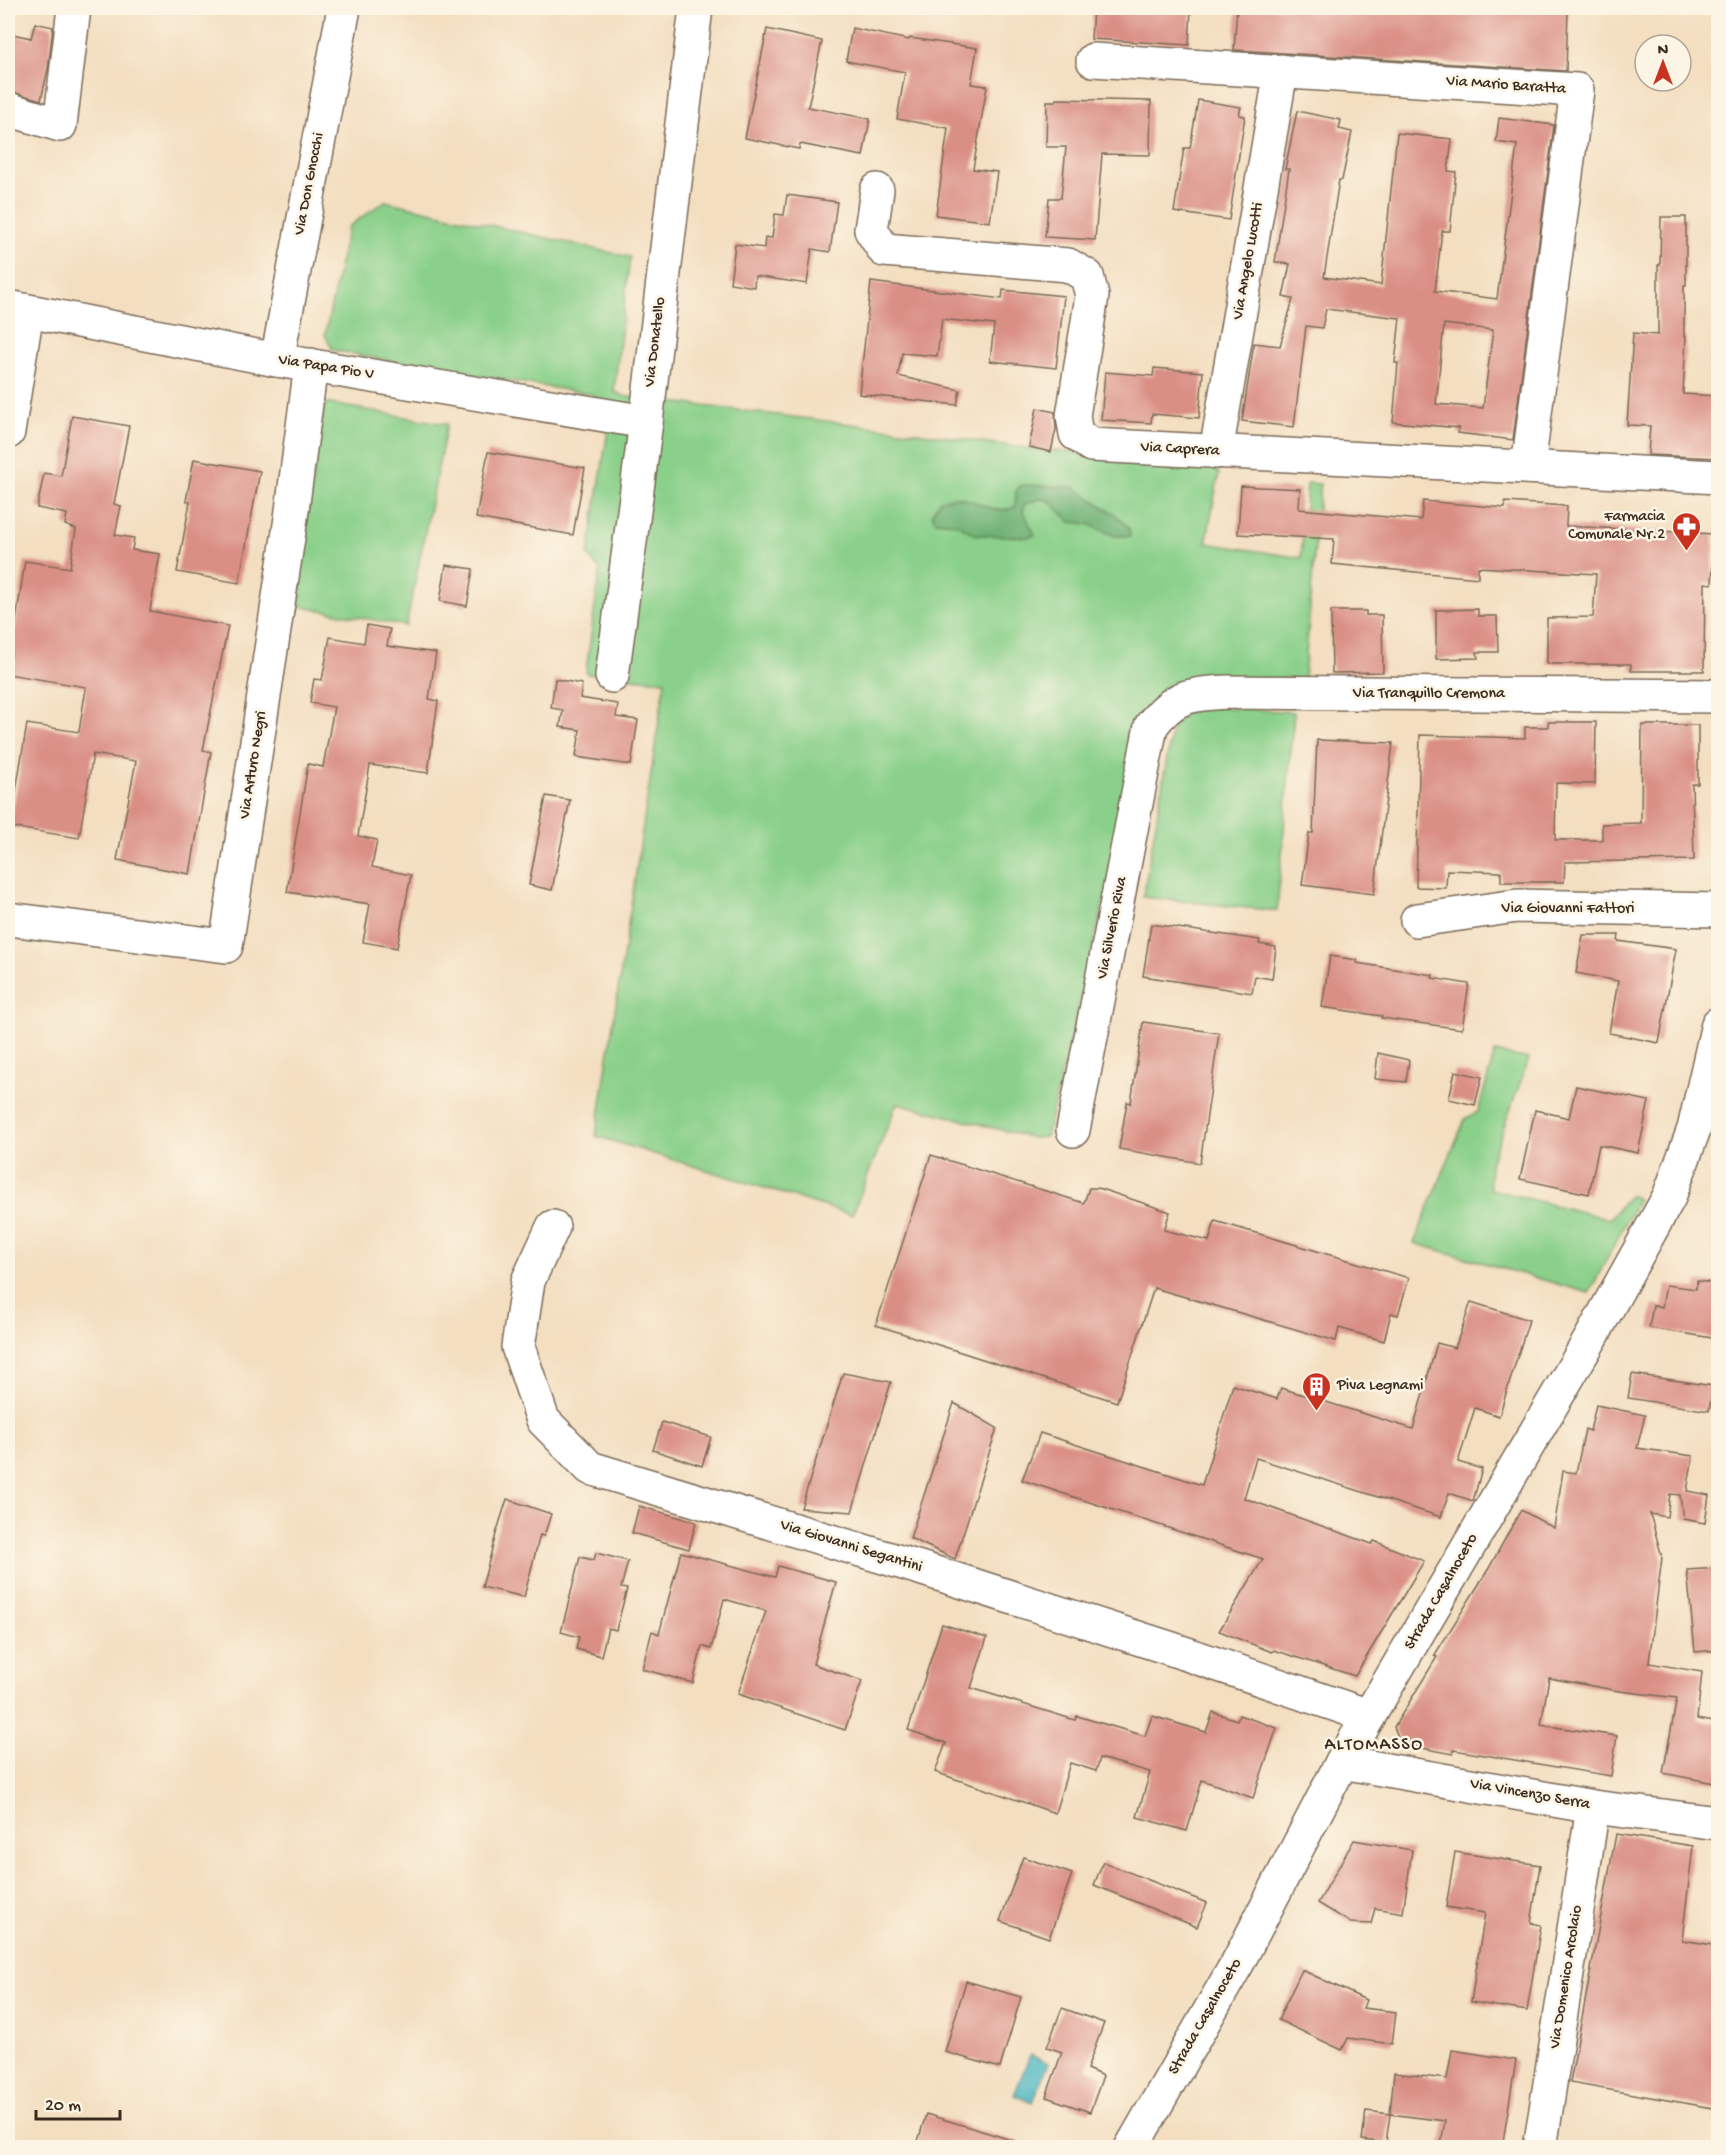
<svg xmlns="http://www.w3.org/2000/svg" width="1726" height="2155" font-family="'Gochi Hand',sans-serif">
	<rect width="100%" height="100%" fill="#fcf5e5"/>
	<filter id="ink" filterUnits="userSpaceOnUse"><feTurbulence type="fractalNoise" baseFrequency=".0167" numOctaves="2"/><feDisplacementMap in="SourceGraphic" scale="12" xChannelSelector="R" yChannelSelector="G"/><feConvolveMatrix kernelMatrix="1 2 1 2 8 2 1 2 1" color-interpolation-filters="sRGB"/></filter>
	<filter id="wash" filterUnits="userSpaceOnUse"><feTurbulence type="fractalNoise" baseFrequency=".008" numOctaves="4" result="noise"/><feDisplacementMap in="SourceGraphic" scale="24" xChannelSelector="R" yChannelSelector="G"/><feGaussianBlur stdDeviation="1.35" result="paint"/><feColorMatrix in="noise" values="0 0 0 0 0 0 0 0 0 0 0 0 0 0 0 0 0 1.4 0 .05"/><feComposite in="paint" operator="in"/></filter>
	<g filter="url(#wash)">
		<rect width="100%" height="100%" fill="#f3dec0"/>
		<g fill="#8ad08a" stroke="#627d54" stroke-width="1.5">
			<path d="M385,201L630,257L614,391L623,396L916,432L1009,446L1212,466L1219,473L1206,543L1301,558L1307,483L1320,484L1304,679L1193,678C1165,682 1163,687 1147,708L1101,914L1046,1137L1033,1138L897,1103L852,1215L596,1136L665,681L587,674L586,671L600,570L588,555L612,405L590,394L396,362L333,350L325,335L348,227Z"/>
			<path d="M325,403L447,424L406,626L293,605Z"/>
			<path d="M1203,706L1294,712L1277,911L1143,897L1172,729L1184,714Z"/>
			<path d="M1495,1052L1529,1059L1490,1164V1189L1609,1219L1630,1195L1638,1199L1589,1293L1414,1243L1465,1119L1478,1112Z"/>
		</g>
		<path fill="#6fb276" stroke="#556e4a" stroke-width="1.5" d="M1021,485L1074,487L1116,515L1129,528L1130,536H1115L1088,524L1071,522L1048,500L1040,499L1025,504L1023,511L1035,535L1028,537L977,535C970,533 966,528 959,525C952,521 942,523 934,520L932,513L940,500C946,499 954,496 959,497C978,501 996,516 1015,507L1016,491Z"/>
		<path fill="#48b6c1" stroke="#427070" stroke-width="1.5" d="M1030,2055L1048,2063L1033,2102L1014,2095Z"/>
		<g id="blocks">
			<g fill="#da8f85" fill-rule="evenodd">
				<path d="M1093,8H1191L1189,45L1091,39Z"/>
				<path d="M1237,8H1495L1568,11L1566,71L1234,50Z"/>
				<path d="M35,23L53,27L48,69L41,100L8,91V33L31,38Z"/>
				<path d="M852,28L909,40L910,38L977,48L971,84L987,86L973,169L997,172L990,222L936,215L948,128L897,119L905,72L846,61Z"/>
				<path d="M767,29L822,41L808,107L870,119L863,156L800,144L799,149L745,138Z"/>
				<path d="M1056,99L1151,101L1150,155L1102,154L1095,240L1045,237L1049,198H1061L1066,147H1046L1047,101H1056Z"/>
				<path d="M1198,100L1241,107L1239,115L1245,116L1229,220L1174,212L1184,148H1190Z"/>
				<path d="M1297,111L1341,120L1339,129L1352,132L1342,180H1339L1324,277L1381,285L1397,133L1452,139L1448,171L1456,172L1450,231H1442L1435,291L1497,299L1517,145L1496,142L1499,118L1554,125L1513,440L1458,433L1459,428L1393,422L1398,363H1395L1400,318L1326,309L1322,328L1306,326L1294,427L1242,421L1254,343L1280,346L1293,299L1283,297L1290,264L1275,262L1289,169H1285ZM1444,324L1493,330L1483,408L1436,404Z"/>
				<path d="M787,195L837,202L830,252L812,249L807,284L755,276L754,287L730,283L735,244L764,248L765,237L772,238L775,214L784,215Z"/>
				<path d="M1661,217H1686V285H1684V337H1686L1683,394L1719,396V458L1648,455L1650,426L1627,425L1633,333L1658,335V265H1660Z"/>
				<path d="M871,282L1002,299L1003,290L1064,296L1056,368L990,361L994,325L942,319L937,356L902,353L898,376L960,390L957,405L859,394Z"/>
				<path d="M1154,368L1203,372L1199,418L1152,414L1151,423L1101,420L1105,372L1153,376Z"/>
				<path d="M1037,408L1055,412L1056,429L1051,452L1029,447Z"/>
				<path d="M72,416L129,426L114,504L121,506L115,535L134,538L132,550L160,554L150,611L228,626L203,750L211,752L190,874L117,860L136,761L93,754L79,838L10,827L27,724L79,732L86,687L8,674L25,561L70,568L76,529L65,525L67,514L37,508L44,473L61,476Z"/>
				<path d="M488,452L585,468L573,535L476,518Z"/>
				<path d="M194,459L260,471L239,583L177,572L190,502L186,501Z"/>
				<path d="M1241,486L1300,489L1299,509L1421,520L1423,501L1505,508V502L1567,506L1566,526L1714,534L1712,584L1705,583L1704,671H1631V664H1547V618L1593,617L1596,574L1478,567V578L1332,564L1334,539L1238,534Z"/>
				<path d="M446,565L473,569L467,606L440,601Z"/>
				<path d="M1478,609V616H1497L1498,652H1477L1478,658L1436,659V610Z"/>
				<path d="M1331,611H1366V615H1382L1383,672L1332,673Z"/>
				<path d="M367,625L390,629L387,646L436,653L429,699L438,701L428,773L370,765L358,836L377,840L372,867L411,875L397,948L363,942L370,904L287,892L308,764L323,767L334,707L310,703L314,679L322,680L330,637L364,643Z"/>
				<path d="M555,679L582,684L580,698L618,704L616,717L638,720L631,765L576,757L580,730L560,727L563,710L551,708Z"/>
				<path d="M1548,722H1596L1595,784L1556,783L1555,840H1602V824L1641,823L1642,725H1698V784H1692L1694,860L1565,862L1564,882H1501V872L1447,870L1446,888L1416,887L1420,735L1525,738V727H1548Z"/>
				<path d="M1317,740L1393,743L1374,894L1302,885L1309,833H1313Z"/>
				<path d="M546,796L570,800L552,890L529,885Z"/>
				<path d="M1151,924L1260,940L1259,944L1276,947L1272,979L1255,976L1252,993L1143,976Z"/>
				<path d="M1583,935H1619L1618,941L1676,949L1659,1043L1609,1033L1618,981L1576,973Z"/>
				<path d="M1330,956L1357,960V963L1433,975L1432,978L1469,984L1462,1029L1381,1018L1382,1016L1322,1007Z"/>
				<path d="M1143,1022L1219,1033L1200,1163L1119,1149L1127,1102L1131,1103Z"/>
				<path d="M1378,1053L1409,1060L1406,1082L1375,1079Z"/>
				<path d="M1455,1071L1482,1077L1475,1105L1449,1099Z"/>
				<path d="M1576,1086L1649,1101L1638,1153L1599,1145L1589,1194L1520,1179L1535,1110L1569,1118Z"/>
				<path d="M931,1155L1084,1203L1089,1188H1098L1170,1212L1164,1230L1209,1241L1215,1221L1409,1278L1398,1315L1391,1313L1384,1341L1339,1328L1336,1341L1154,1288L1117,1402L876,1325Z"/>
				<path d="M1697,1281L1719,1284V1339L1649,1328L1653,1305L1662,1307L1666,1285L1696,1289Z"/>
				<path d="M1471,1302L1529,1320L1499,1416L1475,1408L1458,1462L1482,1469L1473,1501L1449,1493L1441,1517L1256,1458L1244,1498L1372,1544L1374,1541L1424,1561L1355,1676L1274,1650L1272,1652L1219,1631L1263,1559L1022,1480L1040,1433L1202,1485L1233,1385L1277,1399L1281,1388L1413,1429L1437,1343L1455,1348Z"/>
				<path d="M843,1373L891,1382L852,1512L801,1508Z"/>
				<path d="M1632,1374L1713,1386L1709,1411L1628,1398Z"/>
				<path d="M954,1403L997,1428L955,1559L910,1538Z"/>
				<path d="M1596,1405L1645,1415L1637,1448L1693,1456L1687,1491L1709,1495L1705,1523L1683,1519L1680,1495L1670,1494L1667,1517L1650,1514L1662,1557L1649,1663L1702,1672L1697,1719L1719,1723V1784L1663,1773L1677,1698L1619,1691L1549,1678L1541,1725L1617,1736L1611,1776L1454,1750L1453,1754L1401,1744L1394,1727L1437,1657L1434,1656L1489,1568L1521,1510L1554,1528L1563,1471L1576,1473L1585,1429L1590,1431Z"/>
				<path d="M662,1422L711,1437L702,1466L653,1450Z"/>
				<path d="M507,1499L551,1514L544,1536L540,1535L524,1597L482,1587L496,1534Z"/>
				<path d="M639,1506L696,1522L689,1549L632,1533Z"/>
				<path d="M681,1552L775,1577L778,1566L836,1582L813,1664L862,1681L845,1730L738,1694L766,1611L724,1599L711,1649L702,1646L693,1683L642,1669L652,1631L659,1634Z"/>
				<path d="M596,1553L628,1561L621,1588L627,1589L616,1630L608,1628L601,1656L576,1649L579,1637L561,1632L580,1557L594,1560Z"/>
				<path d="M1719,1568V1650L1695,1652L1687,1570Z"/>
				<path d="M942,1624L987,1638L971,1688L1075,1720L1077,1716L1145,1736L1152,1716L1206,1732L1213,1712L1237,1720L1239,1715L1277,1728L1253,1798L1202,1780L1187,1831L1137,1817L1150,1772L1100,1758L1096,1771L1070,1763L1055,1813L935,1772L946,1743L908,1730Z"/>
				<path d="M1616,1834L1693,1846L1682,1940L1719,1946V2109L1570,2083Z"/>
				<path d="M1354,1840L1412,1850L1403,1913L1375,1908L1371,1924L1351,1923L1318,1903Z"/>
				<path d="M1455,1852L1540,1865L1531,1923L1541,1925L1527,2011L1471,2002L1485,1913L1446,1907Z"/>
				<path d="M1023,1857L1072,1874L1049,1938L1000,1921Z"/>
				<path d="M1103,1862L1207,1903L1197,1927L1094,1885Z"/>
				<path d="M1302,1970L1366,2000L1363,2008L1396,2012L1392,2044L1348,2038L1342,2050L1278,2020Z"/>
				<path d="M966,1981L1021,1997L1000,2068L945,2052Z"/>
				<path d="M1062,2008L1104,2023L1087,2069L1103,2076L1090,2112L1046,2097L1062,2052L1047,2047Z"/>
				<path d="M1452,2050L1516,2060L1502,2148H1460L1441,2145L1445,2121L1390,2114L1394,2073L1447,2079Z"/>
				<path d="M1366,2111L1390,2114L1386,2143L1362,2140Z"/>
				<path d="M926,2114L1018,2142L1017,2148H916Z"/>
			</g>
		</g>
	</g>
	<g filter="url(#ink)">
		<use href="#blocks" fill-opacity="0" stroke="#7b6957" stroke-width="1.5"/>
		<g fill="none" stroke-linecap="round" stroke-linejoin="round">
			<defs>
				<g id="minor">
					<path d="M1093,60L1577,90L1528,467"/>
					<path d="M8,109L60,125L74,8"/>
					<path d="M877,190L871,230L884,250L1068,265L1087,276L1092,296L1073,416L1076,434L1091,445L1718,477"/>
					<path d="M8,307L277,360L646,422"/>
					<path d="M277,360L344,8"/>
					<path d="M8,432L27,311"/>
					<path d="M1216,452L1281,71"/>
					<path d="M612,676L646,422L696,8"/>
					<path d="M8,919L226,946L291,518L311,365"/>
					<path d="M1417,920L1517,906L1718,910"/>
					<path d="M1073,1130L1151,726C1174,695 1190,694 1227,692L1718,696"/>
					<path d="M553,1227L528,1281L518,1347L543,1420L590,1468L923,1569L1172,1649L1369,1716"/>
					<path d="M1342,1762L1593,1807L1718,1823"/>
					<path d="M1131,2148L1238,1962L1342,1762L1591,1338L1669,1197L1694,1129L1718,1024"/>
					<path d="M1540,2148L1593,1807"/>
				</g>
			</defs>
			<use href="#minor" stroke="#7b6957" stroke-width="36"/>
			<use href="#minor" stroke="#fff" stroke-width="33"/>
		</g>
	</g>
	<defs>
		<symbol id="pharmacy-pin" viewBox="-11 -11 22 30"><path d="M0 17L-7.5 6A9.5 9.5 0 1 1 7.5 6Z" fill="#c8321e" stroke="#fcf5e5"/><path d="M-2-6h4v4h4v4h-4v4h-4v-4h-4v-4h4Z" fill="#fff"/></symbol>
		<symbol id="building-pin" viewBox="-11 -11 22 30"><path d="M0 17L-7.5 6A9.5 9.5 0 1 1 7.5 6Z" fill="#c8321e" stroke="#fcf5e5"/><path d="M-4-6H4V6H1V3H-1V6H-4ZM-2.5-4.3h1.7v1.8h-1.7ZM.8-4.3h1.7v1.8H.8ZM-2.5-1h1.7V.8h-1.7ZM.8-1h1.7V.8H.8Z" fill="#fff"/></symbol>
	</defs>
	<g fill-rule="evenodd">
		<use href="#pharmacy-pin" x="1670" y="510" width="33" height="45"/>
		<use href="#building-pin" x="1300" y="1370" width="33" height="45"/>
	</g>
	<g text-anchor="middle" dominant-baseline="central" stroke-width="5" stroke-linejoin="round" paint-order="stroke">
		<g font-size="16" fill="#3b2a1e" stroke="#fcf5e5">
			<text transform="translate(1506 86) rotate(4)">Via Mario Baratta</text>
			<text transform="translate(310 184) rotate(-79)">Via Don Gnocchi</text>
			<text transform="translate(1249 261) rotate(-80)">Via Angelo Lucotti</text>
			<text transform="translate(656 342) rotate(-83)">Via Donatello</text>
			<text transform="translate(326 368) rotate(9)">Via Papa Pio V</text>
			<text transform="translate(1180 450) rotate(3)">Via Caprera</text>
			<text x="1429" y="694">Via Tranquillo Cremona</text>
			<text transform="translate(254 765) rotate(-81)">Via Arturo Negri</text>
			<text x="1568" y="909">Via Giovanni Fattori</text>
			<text transform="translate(1113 928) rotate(-79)">Via Silverio Riva</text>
			<text transform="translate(851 1547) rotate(17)">Via Giovanni Segantini</text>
			<text transform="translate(1442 1592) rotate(-60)">Strada Casalnoceto</text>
			<text transform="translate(1530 1795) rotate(10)">Via Vincenzo Serra</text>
			<text transform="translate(1567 1977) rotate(-81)">Via Domenico Arcolaio</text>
			<text transform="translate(1206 2017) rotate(-60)">Strada Casalnoceto</text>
		</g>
		<g font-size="16" fill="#3b2a1e" stroke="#fcf5e5" text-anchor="end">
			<text x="1665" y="517">Farmacia<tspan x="1665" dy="18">Comunale Nr.2</tspan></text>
			<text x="1337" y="1386" text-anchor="start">Piva Legnami</text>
		</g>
		<g font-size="18" letter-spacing="1.5" fill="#3b2a1e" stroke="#fcf5e5">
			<text x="1374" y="1745">ALTOMASSO</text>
		</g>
	</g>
	<rect width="1726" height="2155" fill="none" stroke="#fcf5e5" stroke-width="30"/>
	<g transform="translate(1663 63)"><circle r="28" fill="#fcf5e5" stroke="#afa495" stroke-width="1.5"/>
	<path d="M0-4.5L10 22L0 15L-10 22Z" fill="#c8321e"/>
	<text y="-9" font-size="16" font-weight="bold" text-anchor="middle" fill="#3b2a1e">N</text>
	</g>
	<path d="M36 2110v9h84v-9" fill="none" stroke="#3b2a1e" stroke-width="3"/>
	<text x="45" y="2110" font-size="18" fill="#3b2a1e" stroke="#fcf5e5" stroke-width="4.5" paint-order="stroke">20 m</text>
</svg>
